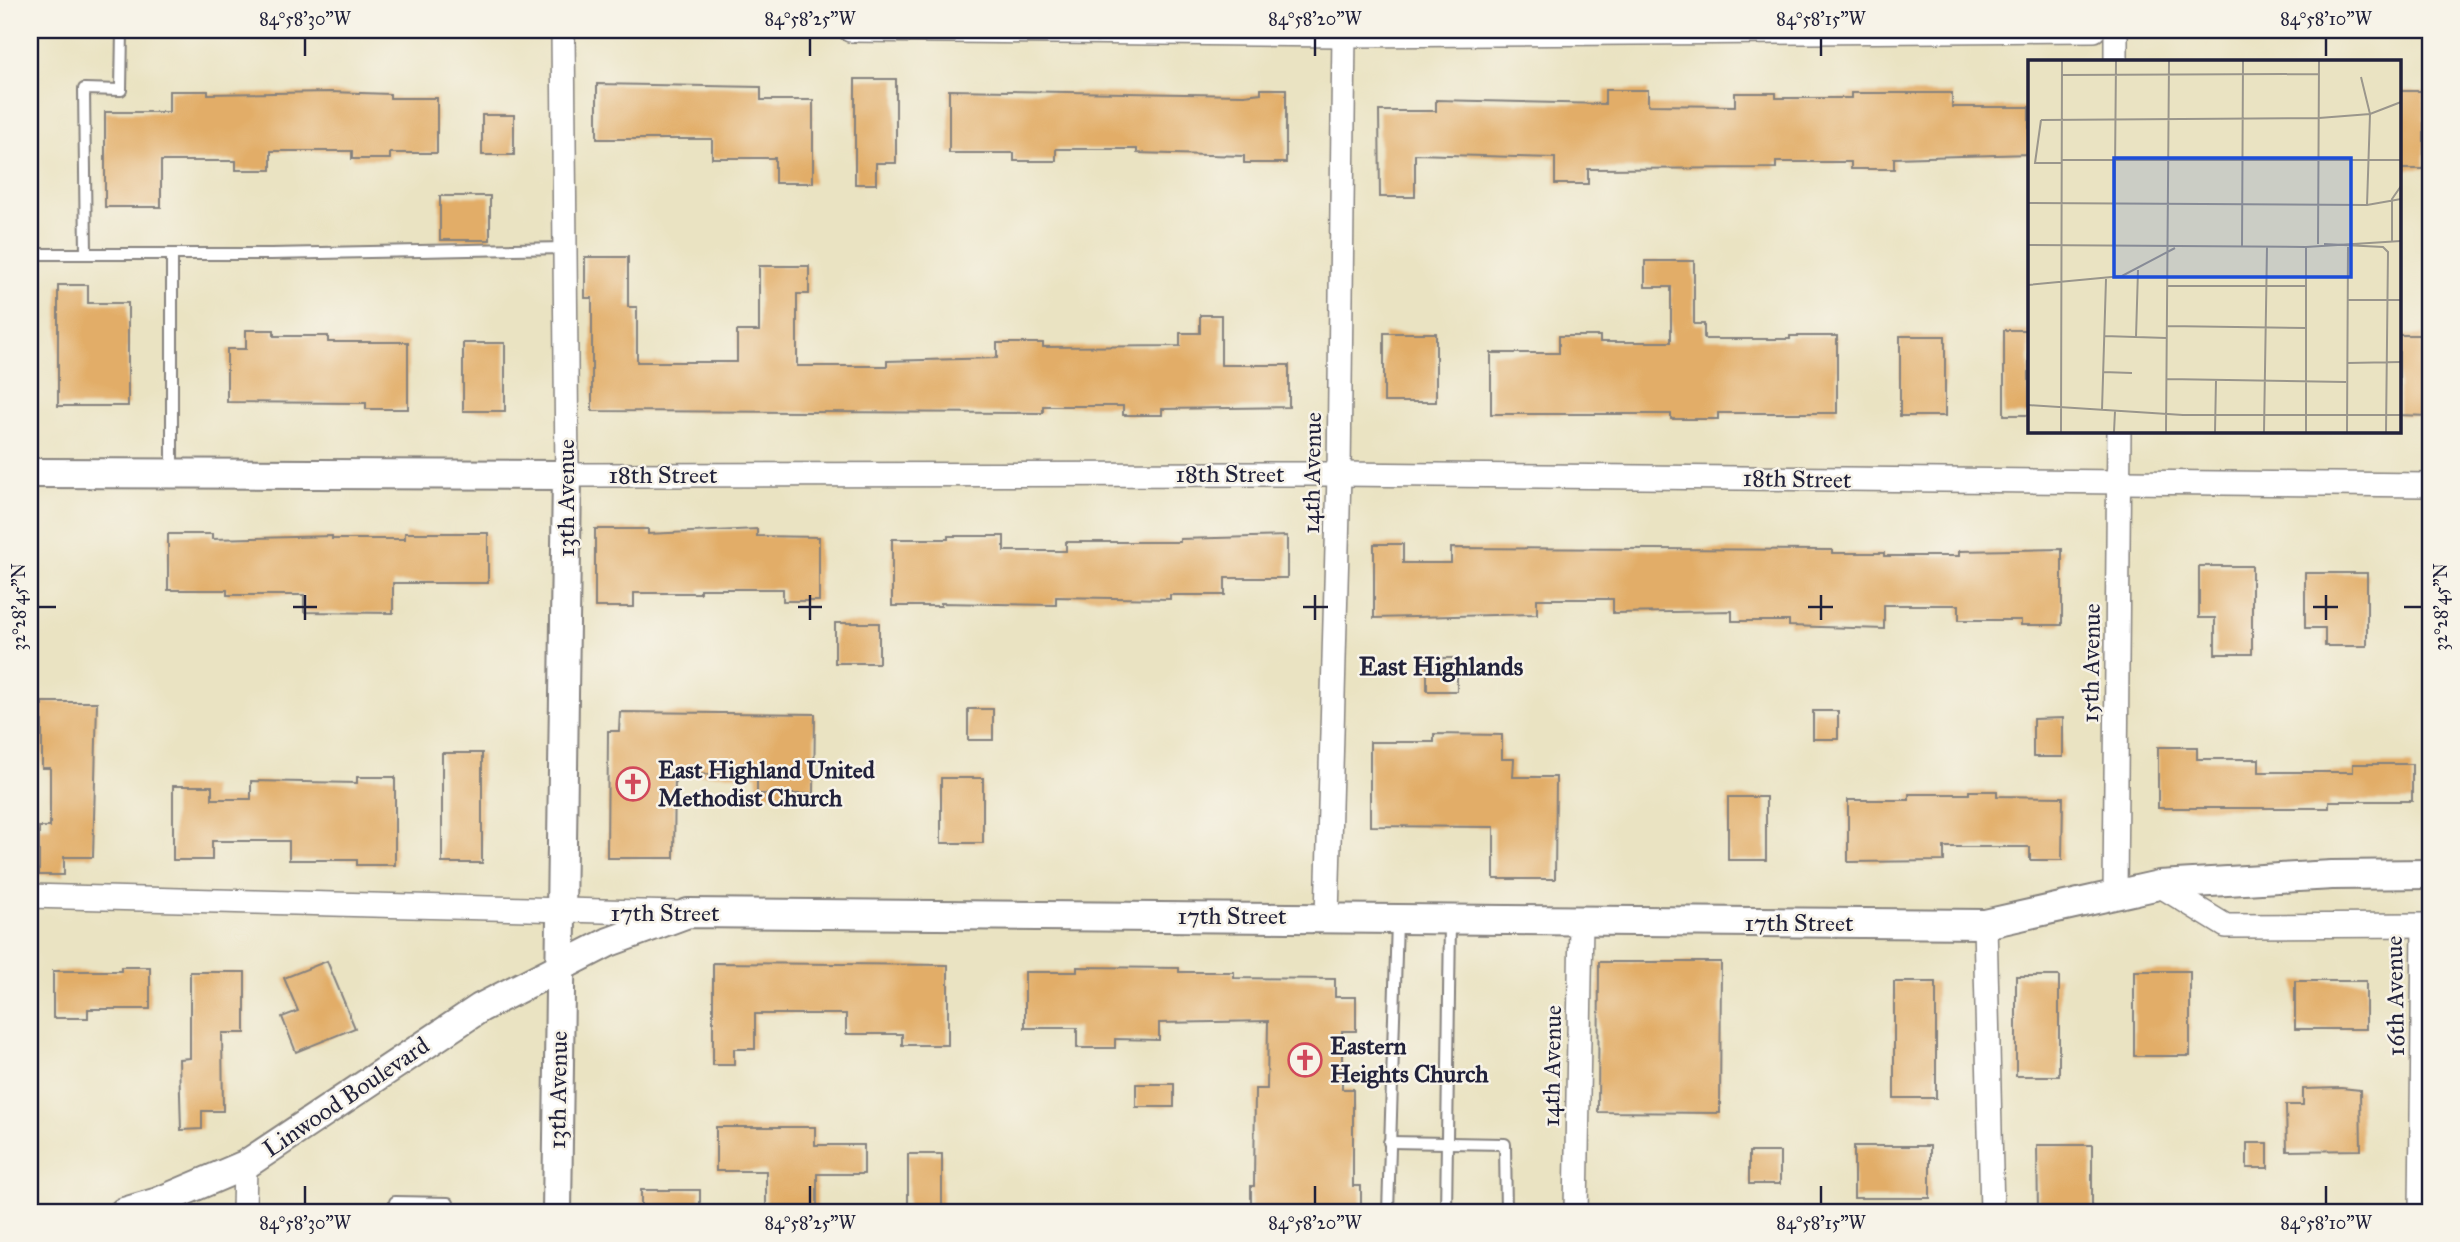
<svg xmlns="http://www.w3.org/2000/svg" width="2460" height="1242" font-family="'IM FELL Great Primer',serif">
	<rect width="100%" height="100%" fill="#f7f3e8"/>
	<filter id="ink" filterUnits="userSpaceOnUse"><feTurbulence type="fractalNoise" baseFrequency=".0143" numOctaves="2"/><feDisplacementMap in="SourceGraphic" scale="14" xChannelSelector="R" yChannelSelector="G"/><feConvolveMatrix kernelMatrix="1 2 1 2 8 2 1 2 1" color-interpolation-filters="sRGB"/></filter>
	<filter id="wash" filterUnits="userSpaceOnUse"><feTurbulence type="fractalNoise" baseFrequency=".00686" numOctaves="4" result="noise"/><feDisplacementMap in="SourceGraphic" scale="28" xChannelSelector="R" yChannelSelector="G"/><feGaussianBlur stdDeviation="1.57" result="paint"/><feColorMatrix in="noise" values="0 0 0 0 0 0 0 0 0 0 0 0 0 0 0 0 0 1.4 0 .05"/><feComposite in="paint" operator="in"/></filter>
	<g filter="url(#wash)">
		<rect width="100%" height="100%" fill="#eae3c2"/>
		<g id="blocks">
			<g fill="#e2ad67">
				<path d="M855,79H896V163H876V184H855Z"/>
				<path d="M597,84L761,87V100H813V183H775V158H712V139H597Z"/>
				<path d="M1261,89H1286V163H1244V156L1137,153V149H1056V161H1014V153H949V90L1244,95L1261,93Z"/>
				<path d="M1605,90H1648V105L1735,106V93H1776V98H1851V93H1952V107H2029V154L1894,158V169H1851V162H1776V168L1588,169V184H1555V158L1415,154V197H1380L1379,111H1436V100L1605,104Z"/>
				<path d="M169,91H208V94L330,92L390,94V98H437V153H390V159H352V151H271V170H236V161H161V207H105V112H169Z"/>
				<rect x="2399" y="91" width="25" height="78"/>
				<rect x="482" y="115" width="32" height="40"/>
				<rect x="440" y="196" width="50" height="44"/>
				<path d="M585,257H628V307H637V362H737V331H759V266H809V294H797V366H887V361L997,358V343H1043V347L1180,346V333H1200V315H1221V365H1289V407L1162,409V415H1123V406H1043V413L592,411V298H585Z"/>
				<path d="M1645,261H1694V324H1704V339H1790V336H1837V413H1718V419H1671V414H1491V353H1559V336H1600V342H1671V287H1645Z"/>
				<path d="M58,285H88V303H128V406H58Z"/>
				<path d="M246,330H274V336H328V342H408V409H366V403L227,402V349H246Z"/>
				<rect x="2004" y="330" width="25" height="85"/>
				<rect x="1384" y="333" width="52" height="69"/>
				<path d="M2399,335H2423L2422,354H2430V416L2399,415Z"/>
				<rect x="1900" y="336" width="45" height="80"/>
				<rect x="463" y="343" width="42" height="68"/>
				<path d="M595,529H648V534L757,529V536L819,537V601H783V589H700V593H634V607H595Z"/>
				<path d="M405,533H488V583H393V613L304,612V595H227V590H168V534H212V539L332,536V539H405Z"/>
				<path d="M948,536H1004V551H1066V542H1180V539L1287,536V578H1225V595H1170V599L1056,597V605L941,603V606H892V539H948Z"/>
				<path d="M1374,544H1403V563H1451V548L1832,550V553H1884V556H1959V551L2062,549V625H2021V620H1959V605H1884V629L1789,626V621H1732V611L1613,613V599H1537V614L1374,618Z"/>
				<path d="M2199,566H2252V654H2215V618H2199Z"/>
				<path d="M2305,573H2367V646H2325V628H2305Z"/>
				<rect x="835" y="623" width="44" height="40"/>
				<rect x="1427" y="658" width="30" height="33"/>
				<path d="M42,702H97L93,857H64V875H39V827H50V768H42Z"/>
				<rect x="968" y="709" width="25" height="31"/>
				<rect x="1813" y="711" width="25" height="28"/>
				<path d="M620,712L815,714L814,794H757V775L675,774L674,858H607L608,731H619Z"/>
				<path d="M2063,718V757H2033V719Z"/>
				<path d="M1434,734L1502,735V759H1514L1513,777H1556L1555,879H1494V827L1370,826V742H1434Z"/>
				<path d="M2158,747H2197V759H2259V772H2353V764H2412V801H2329V808H2158Z"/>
				<rect x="442" y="753" width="40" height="110"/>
				<path d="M357,777H395V865H357V860H289V841H212V860H173V786H212V799H251V781L357,783Z"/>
				<rect x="941" y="778" width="42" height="65"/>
				<path d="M1969,791H1997V796L2063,797L2062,860H2030V847H1944V861L1848,862V800H1909V794H1969Z"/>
				<rect x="1728" y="797" width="38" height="63"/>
				<path d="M327,961L355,1028L296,1052L282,1017L298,1011L284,978Z"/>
				<path d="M1599,962H1721L1720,1113L1598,1112Z"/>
				<path d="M713,963L948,965V1045H902V1034H846V1014H755V1049H734V1065H713Z"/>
				<path d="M121,967H150V1009H88V1018H53V971H121Z"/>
				<path d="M1077,967L1179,968V972H1234V978L1335,979V997H1356V1031H1342V1089H1353V1186H1361V1212H1251V1186H1254L1255,1089H1267L1268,1021L1159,1023V1040L1115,1039V1048H1077V1028H1025V972H1077Z"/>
				<rect x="2134" y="971" width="56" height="85"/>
				<path d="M190,972H245V1033H222L223,1111H202V1129L181,1130L179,1059L190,1058Z"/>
				<rect x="2016" y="976" width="43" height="100"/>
				<rect x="2295" y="981" width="71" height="48"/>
				<rect x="1894" y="982" width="42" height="116"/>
				<rect x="1136" y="1084" width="38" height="23"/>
				<path d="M2341,1088L2360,1090L2361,1150L2287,1151L2286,1105H2303V1089Z"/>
				<path d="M716,1127H815V1145H864V1174H817V1212H766V1171H716Z"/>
				<rect x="2247" y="1143" width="21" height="25"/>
				<path d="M2037,1145H2092V1212H2038Z"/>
				<rect x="1854" y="1146" width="76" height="52"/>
				<rect x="1749" y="1152" width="31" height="32"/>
				<rect x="908" y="1154" width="34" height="53"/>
				<rect x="641" y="1190" width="59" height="22"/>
			</g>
		</g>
	</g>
	<g filter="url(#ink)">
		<use href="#blocks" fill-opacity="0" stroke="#86827e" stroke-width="2"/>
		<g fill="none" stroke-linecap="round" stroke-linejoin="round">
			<defs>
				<g id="service">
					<path d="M86,253L84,89L121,90L122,30"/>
					<path d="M30,254H271L565,248"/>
					<path d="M172,255V473"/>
					<path d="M1389,1142L1505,1144L1506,1212"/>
					<path d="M395,1212V1202L448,1203V1212"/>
					<path d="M1388,1212L1397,921"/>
					<path d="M1446,1212L1450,922"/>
				</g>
				<g id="minor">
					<path d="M563,30L567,475L1339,474L2430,485"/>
					<path d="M850,30L1344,35L2094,30"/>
					<path d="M2116,30V61"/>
					<path d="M2159,885L2226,926L2430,925"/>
					<path d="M30,896L677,913"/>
					<path d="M2115,896L2119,430"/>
					<path d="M1327,917L1339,474L1344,30"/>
					<path d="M1985,924L1992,1212"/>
					<path d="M244,1212L245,1165"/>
					<path d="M1576,1212L1581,922"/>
					<path d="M2421,1212L2424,925"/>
				</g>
				<g id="tertiary">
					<path d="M30,473L567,475L557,1212"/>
					<path d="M124,1212L158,1202L245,1165L480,1008L609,942L688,913L1985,924L2159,885L2332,875L2430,874"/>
				</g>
			</defs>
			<use href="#service" stroke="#86827e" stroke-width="14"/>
			<use href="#minor" stroke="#86827e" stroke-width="26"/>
			<use href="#tertiary" stroke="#86827e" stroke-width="32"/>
			<use href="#service" stroke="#fff" stroke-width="10"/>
			<use href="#minor" stroke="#fff" stroke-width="23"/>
			<use href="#tertiary" stroke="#fff" stroke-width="28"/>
		</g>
	</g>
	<path fill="none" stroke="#22223b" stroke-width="2.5" d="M305,38V56M810,38V56M1315,38V56M1821,38V56M2326,38V56M305,595V620M810,595V620M1315,595V620M1821,595V620M2326,595V620M38,607H56M293,607H317M798,607H822M1303,607H1328M1808,607H1833M2313,607H2338M2404,607H2422M305,1186V1204M810,1186V1204M1315,1186V1204M1821,1186V1204M2326,1186V1204"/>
	<defs>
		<symbol id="church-ring" viewBox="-11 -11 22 22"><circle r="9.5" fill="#f7f3e8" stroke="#d1495b" stroke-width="1.5"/><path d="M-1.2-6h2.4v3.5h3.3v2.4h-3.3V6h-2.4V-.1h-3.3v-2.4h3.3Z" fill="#d1495b"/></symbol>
	</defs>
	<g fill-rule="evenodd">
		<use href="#church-ring" x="614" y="765" width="38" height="38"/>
		<use href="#church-ring" x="1286" y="1041" width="38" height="38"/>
	</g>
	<g text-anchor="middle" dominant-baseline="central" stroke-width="5" stroke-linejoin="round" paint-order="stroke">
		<g font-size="24" fill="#22223b" stroke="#f7f3e8">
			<text transform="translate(1312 473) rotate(-89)">14th Avenue</text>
			<text x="1230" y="474">18th Street</text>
			<text x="663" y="475">18th Street</text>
			<text transform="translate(1797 479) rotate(1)">18th Street</text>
			<text transform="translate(566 498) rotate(-90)">13th Avenue</text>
			<text transform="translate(2091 663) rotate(-89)">15th Avenue</text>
			<text x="665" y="913">17th Street</text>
			<text x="1232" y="916">17th Street</text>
			<text x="1799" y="923">17th Street</text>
			<text transform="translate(2395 996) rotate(-91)">16th Avenue</text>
			<text transform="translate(1552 1066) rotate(-89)">14th Avenue</text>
			<text transform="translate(558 1090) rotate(-89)">13th Avenue</text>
			<text transform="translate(346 1097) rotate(-34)">Linwood Boulevard</text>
		</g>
		<g font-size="24" font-weight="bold" fill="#22223b" stroke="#f7f3e8" text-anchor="start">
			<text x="658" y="770">East Highland United<tspan x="658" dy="28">Methodist Church</tspan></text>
			<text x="1330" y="1046">Eastern<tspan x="1330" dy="28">Heights Church</tspan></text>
		</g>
		<g font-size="26" font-weight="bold" fill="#22223b" stroke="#f7f3e8">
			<text x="1441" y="666">East Highlands</text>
		</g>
	</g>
	<g transform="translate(2028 60)">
		<rect width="373" height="373" fill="#eae3c2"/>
		<path fill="none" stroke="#9a968c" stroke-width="2" d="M34,15L291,14M333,17L342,54L339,145M13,60L291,58L342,54L373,42M13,60L7,103H33M33,100H373M0,143L339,145L373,139M364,182V139L373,126V94M290,184L291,1M296,184L355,187L360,192L358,372M0,185L278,187L373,181M214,186L215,1M278,187V372M86,218L88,1M0,225L94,216L147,188M140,226H278M319,240H373M139,266L279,268M76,276L139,278M108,277L110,210M319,303L373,302M75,312L104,313M139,319L318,322M0,345L155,355H373M74,350L78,219M33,372L34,1M86,372L87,351M138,372L141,1M187,372L188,320M236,372L239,187M319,372L320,187"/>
		<path fill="#1d4ed8" fill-opacity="0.15" stroke="#1d4ed8" stroke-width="3.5" d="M86,98H323V217H86Z"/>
		<rect width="373" height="373" fill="none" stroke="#22223b" stroke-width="3.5"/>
	</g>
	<rect width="2460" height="1242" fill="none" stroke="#f7f3e8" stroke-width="77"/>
	<rect x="38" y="38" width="2384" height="1166" fill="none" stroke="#22223b" stroke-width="2.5"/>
	<g font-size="18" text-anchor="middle" fill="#22223b">
		<text x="305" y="25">84°58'30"W</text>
		<text x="810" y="25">84°58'25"W</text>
		<text x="1315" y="25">84°58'20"W</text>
		<text x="1821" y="25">84°58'15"W</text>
		<text x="2326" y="25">84°58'10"W</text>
		<text transform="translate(19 607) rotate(-90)" y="6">32°28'45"N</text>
		<text transform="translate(2441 607) rotate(-90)" y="6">32°28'45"N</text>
		<text x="305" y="1229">84°58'30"W</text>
		<text x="810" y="1229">84°58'25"W</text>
		<text x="1315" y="1229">84°58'20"W</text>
		<text x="1821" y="1229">84°58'15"W</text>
		<text x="2326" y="1229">84°58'10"W</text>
	</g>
</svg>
